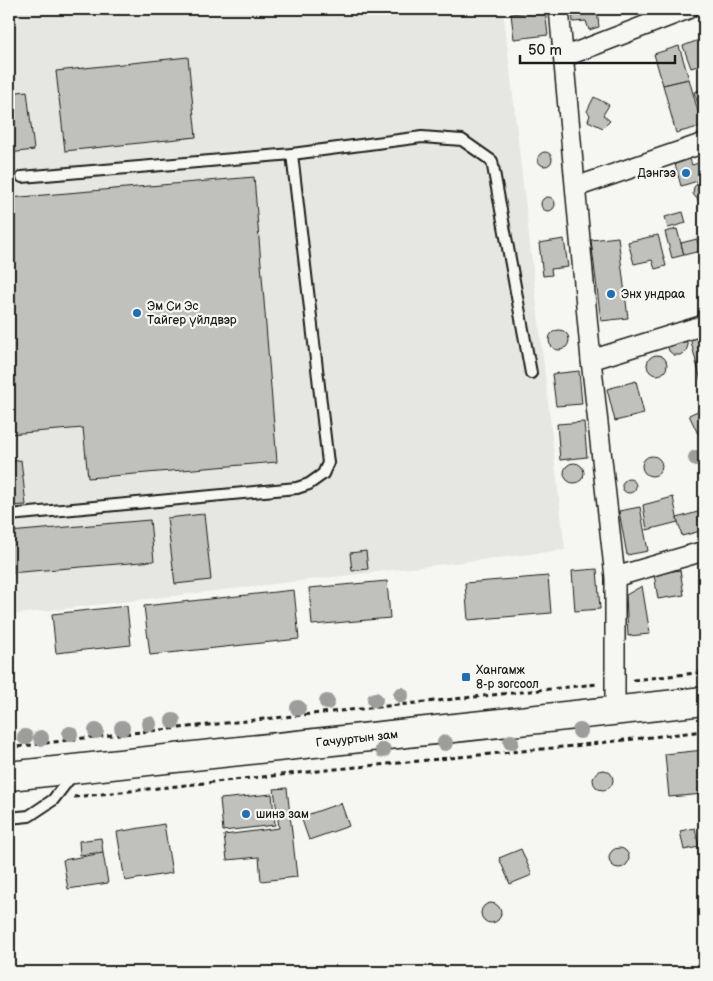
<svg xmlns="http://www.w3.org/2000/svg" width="713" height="981" font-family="'Balsamiq Sans',sans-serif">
	<rect width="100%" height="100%" fill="#f6f6f2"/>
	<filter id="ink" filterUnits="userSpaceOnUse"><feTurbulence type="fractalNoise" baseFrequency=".02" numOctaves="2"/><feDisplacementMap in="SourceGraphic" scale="10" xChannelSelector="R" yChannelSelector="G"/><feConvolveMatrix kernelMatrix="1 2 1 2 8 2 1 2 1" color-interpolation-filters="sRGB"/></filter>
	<g filter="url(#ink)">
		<path fill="#e6e6e2" d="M9,9H503L565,550L9,615Z"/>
		<g fill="#c0c0bd" stroke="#1c1c1c">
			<path d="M572,9H597L599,27L589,30L586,21L573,22Z"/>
			<path d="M545,10L548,35L514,39L511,14Z"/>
			<path d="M704,38V64L691,68L683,46Z"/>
			<path d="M679,46L689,79L663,85L654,54Z"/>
			<path d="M188,57L196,137L65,151L56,71Z"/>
			<path d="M689,79L702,126L676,133L663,85Z"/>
			<path d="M704,89V121L694,92Z"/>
			<path d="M27,91L34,150L9,153V93Z"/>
			<path d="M594,97L609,105L603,115L610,121L603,128L588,121L590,115L587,111Z"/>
			<circle cx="545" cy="159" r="7"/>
			<path d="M690,159L692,165L702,162L704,169V179L681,186L675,164Z"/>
			<path d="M254,177L277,462L88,478L83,428L9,434V198Z"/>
			<path d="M699,182H704V201H700L697,199L693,194L694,187Z"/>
			<circle cx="548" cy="204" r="7"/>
			<path d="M683,212L686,223L668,228L665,217Z"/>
			<path d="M677,229L684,255L672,258L665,232Z"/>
			<path d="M658,235L666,266L655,269L652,260L634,264L628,242Z"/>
			<path d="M618,237L628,318L601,321L591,240Z"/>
			<path d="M564,239L568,267L551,269L552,275L543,276L539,243Z"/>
			<path d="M697,239L700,251L684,255L681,243Z"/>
			<path d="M704,330V380L701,381L689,334Z"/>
			<circle cx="559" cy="340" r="10"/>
			<path d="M685,339L688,345L686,351L680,355H674L669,351L667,344Z"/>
			<circle cx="657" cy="365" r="10"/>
			<path d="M579,371L582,404L556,406L552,374Z"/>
			<path d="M636,381L644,414L615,421L607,389Z"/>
			<path d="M704,408V431L698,434L689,415Z"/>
			<path d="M584,422L587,457L560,460L557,424Z"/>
			<circle cx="652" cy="466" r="10"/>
			<path d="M21,460L26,505L9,506V462Z"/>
			<circle cx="574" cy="473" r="10"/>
			<circle cx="629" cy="486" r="7"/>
			<path d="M673,497L678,522L647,530L643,505Z"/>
			<path d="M640,507L648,551L627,555L619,511Z"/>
			<path d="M701,511L704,524V530L682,536L677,518Z"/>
			<path d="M204,514L211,580L175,584L167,518Z"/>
			<path d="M150,520L154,561L9,573V532Z"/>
			<path d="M366,551L368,569L352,571L350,553Z"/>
			<path d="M597,569L600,609L575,611L572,571Z"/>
			<path d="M680,570L684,595L658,599L654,574Z"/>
			<path d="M548,576L551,613L468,620L465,583Z"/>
			<path d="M387,581L390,618L312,625L309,588Z"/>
			<path d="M642,586L650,634L628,636L626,595Z"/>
			<path d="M294,590L299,639L150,655L144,606Z"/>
			<path d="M127,606L131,645L56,653L52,614Z"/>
			<path d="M704,750V794L669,797L665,754Z"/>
			<circle cx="603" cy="780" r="10"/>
			<path d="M287,788L297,877L261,881L259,857L227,860L224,835L279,828L274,789Z"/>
			<path d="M272,794L275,825L223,831L220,799Z"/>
			<path d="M341,803L349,826L309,840L301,817Z"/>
			<path d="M164,824L172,873L125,881L117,832Z"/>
			<path d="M695,828L699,847L684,850L680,831Z"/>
			<path d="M101,838L103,852L80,855L79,841Z"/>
			<circle cx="619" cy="858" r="10"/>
			<path d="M521,849L532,875L510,884L499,858Z"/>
			<path d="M103,853L108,883L68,889L63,860Z"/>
			<circle cx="491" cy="913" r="10"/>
		</g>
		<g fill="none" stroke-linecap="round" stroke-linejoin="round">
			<defs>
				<g id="lane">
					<path d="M22,177L292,154L422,137L462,140L492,161L531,373"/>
					<path d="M9,515L297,488L309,484L323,474L328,463L292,154"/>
					<path d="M9,818L29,816L53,800L73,774"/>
				</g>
				<g id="street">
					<path d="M559,9L591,360L615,577V711"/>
					<path d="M564,57L688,9"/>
					<path d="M576,187L704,143"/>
					<path d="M591,360L704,325"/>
					<path d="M615,577L704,551"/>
				</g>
				<g id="highway">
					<path id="s1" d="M9,776L704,701"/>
				</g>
			</defs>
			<use href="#lane" stroke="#1c1c1c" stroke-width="14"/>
			<use href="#street" stroke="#1c1c1c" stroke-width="22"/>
			<use href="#highway" stroke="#1c1c1c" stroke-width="31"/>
			<g stroke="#1c1c1c" stroke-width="3" stroke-dasharray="5 4" stroke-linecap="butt">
				<path d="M633,680L704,672"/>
				<path d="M9,748L84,738L597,684"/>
				<path d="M74,797L336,769L573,746L704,731"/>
			</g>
			<use href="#lane" stroke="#f6f6f2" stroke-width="10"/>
			<use href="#street" stroke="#f6f6f2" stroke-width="19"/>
			<use href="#highway" stroke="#f6f6f2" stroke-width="28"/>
			<path stroke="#1c1c1c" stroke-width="4" stroke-dasharray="8 4" stroke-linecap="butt" d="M688,972L704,968"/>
		</g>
		<g fill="#9d9d9b">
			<circle cx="696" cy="458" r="8"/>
			<circle cx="401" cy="695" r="8"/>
			<circle cx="375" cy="700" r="8"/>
			<circle cx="327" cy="702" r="8"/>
			<circle cx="298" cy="708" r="8"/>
			<circle cx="173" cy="721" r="8"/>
			<circle cx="149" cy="724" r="8"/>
			<circle cx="122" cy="728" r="8"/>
			<circle cx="96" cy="731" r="8"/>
			<circle cx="580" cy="731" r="8"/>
			<circle cx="70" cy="734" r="8"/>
			<circle cx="25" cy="737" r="8"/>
			<circle cx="41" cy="738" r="8"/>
			<circle cx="511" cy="742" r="8"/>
			<circle cx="445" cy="743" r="8"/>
			<circle cx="383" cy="750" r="8"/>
		</g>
	</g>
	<g fill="#1f6fb2" stroke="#f6f6f2" stroke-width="2">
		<circle cx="686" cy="173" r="5"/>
		<circle cx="611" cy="294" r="5"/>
		<circle cx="137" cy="313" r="5"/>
		<rect x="461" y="672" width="10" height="10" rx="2.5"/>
		<circle cx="246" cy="814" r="5"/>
	</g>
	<g text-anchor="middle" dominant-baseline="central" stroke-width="4.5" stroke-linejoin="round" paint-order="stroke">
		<g font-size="12" fill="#1c1c1c" stroke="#f6f6f2" text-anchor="start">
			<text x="676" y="173" text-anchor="end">Дэнгээ</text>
			<text x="621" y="294">Энх ундраа</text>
			<text x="147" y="306">Эм Си Эс<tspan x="147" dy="14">Тайгер үйлдвэр</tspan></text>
			<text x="476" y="670">Хангамж<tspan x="476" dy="14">8-р зогсоол</tspan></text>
			<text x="256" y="814">шинэ зам</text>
		</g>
		<g font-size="12" fill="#1c1c1c" stroke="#f6f6f2">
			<text stroke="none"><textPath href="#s1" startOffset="350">Гачууртын зам</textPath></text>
		</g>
	</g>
	<rect width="713" height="981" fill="none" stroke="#f6f6f2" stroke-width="30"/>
	<rect x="15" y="15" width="683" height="951" fill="none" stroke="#1c1c1c" stroke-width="2" filter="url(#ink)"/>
	<path d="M520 55v8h155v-8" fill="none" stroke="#1c1c1c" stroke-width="2.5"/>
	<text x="528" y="55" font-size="15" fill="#1c1c1c" stroke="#f6f6f2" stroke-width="4" paint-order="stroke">50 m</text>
</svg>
